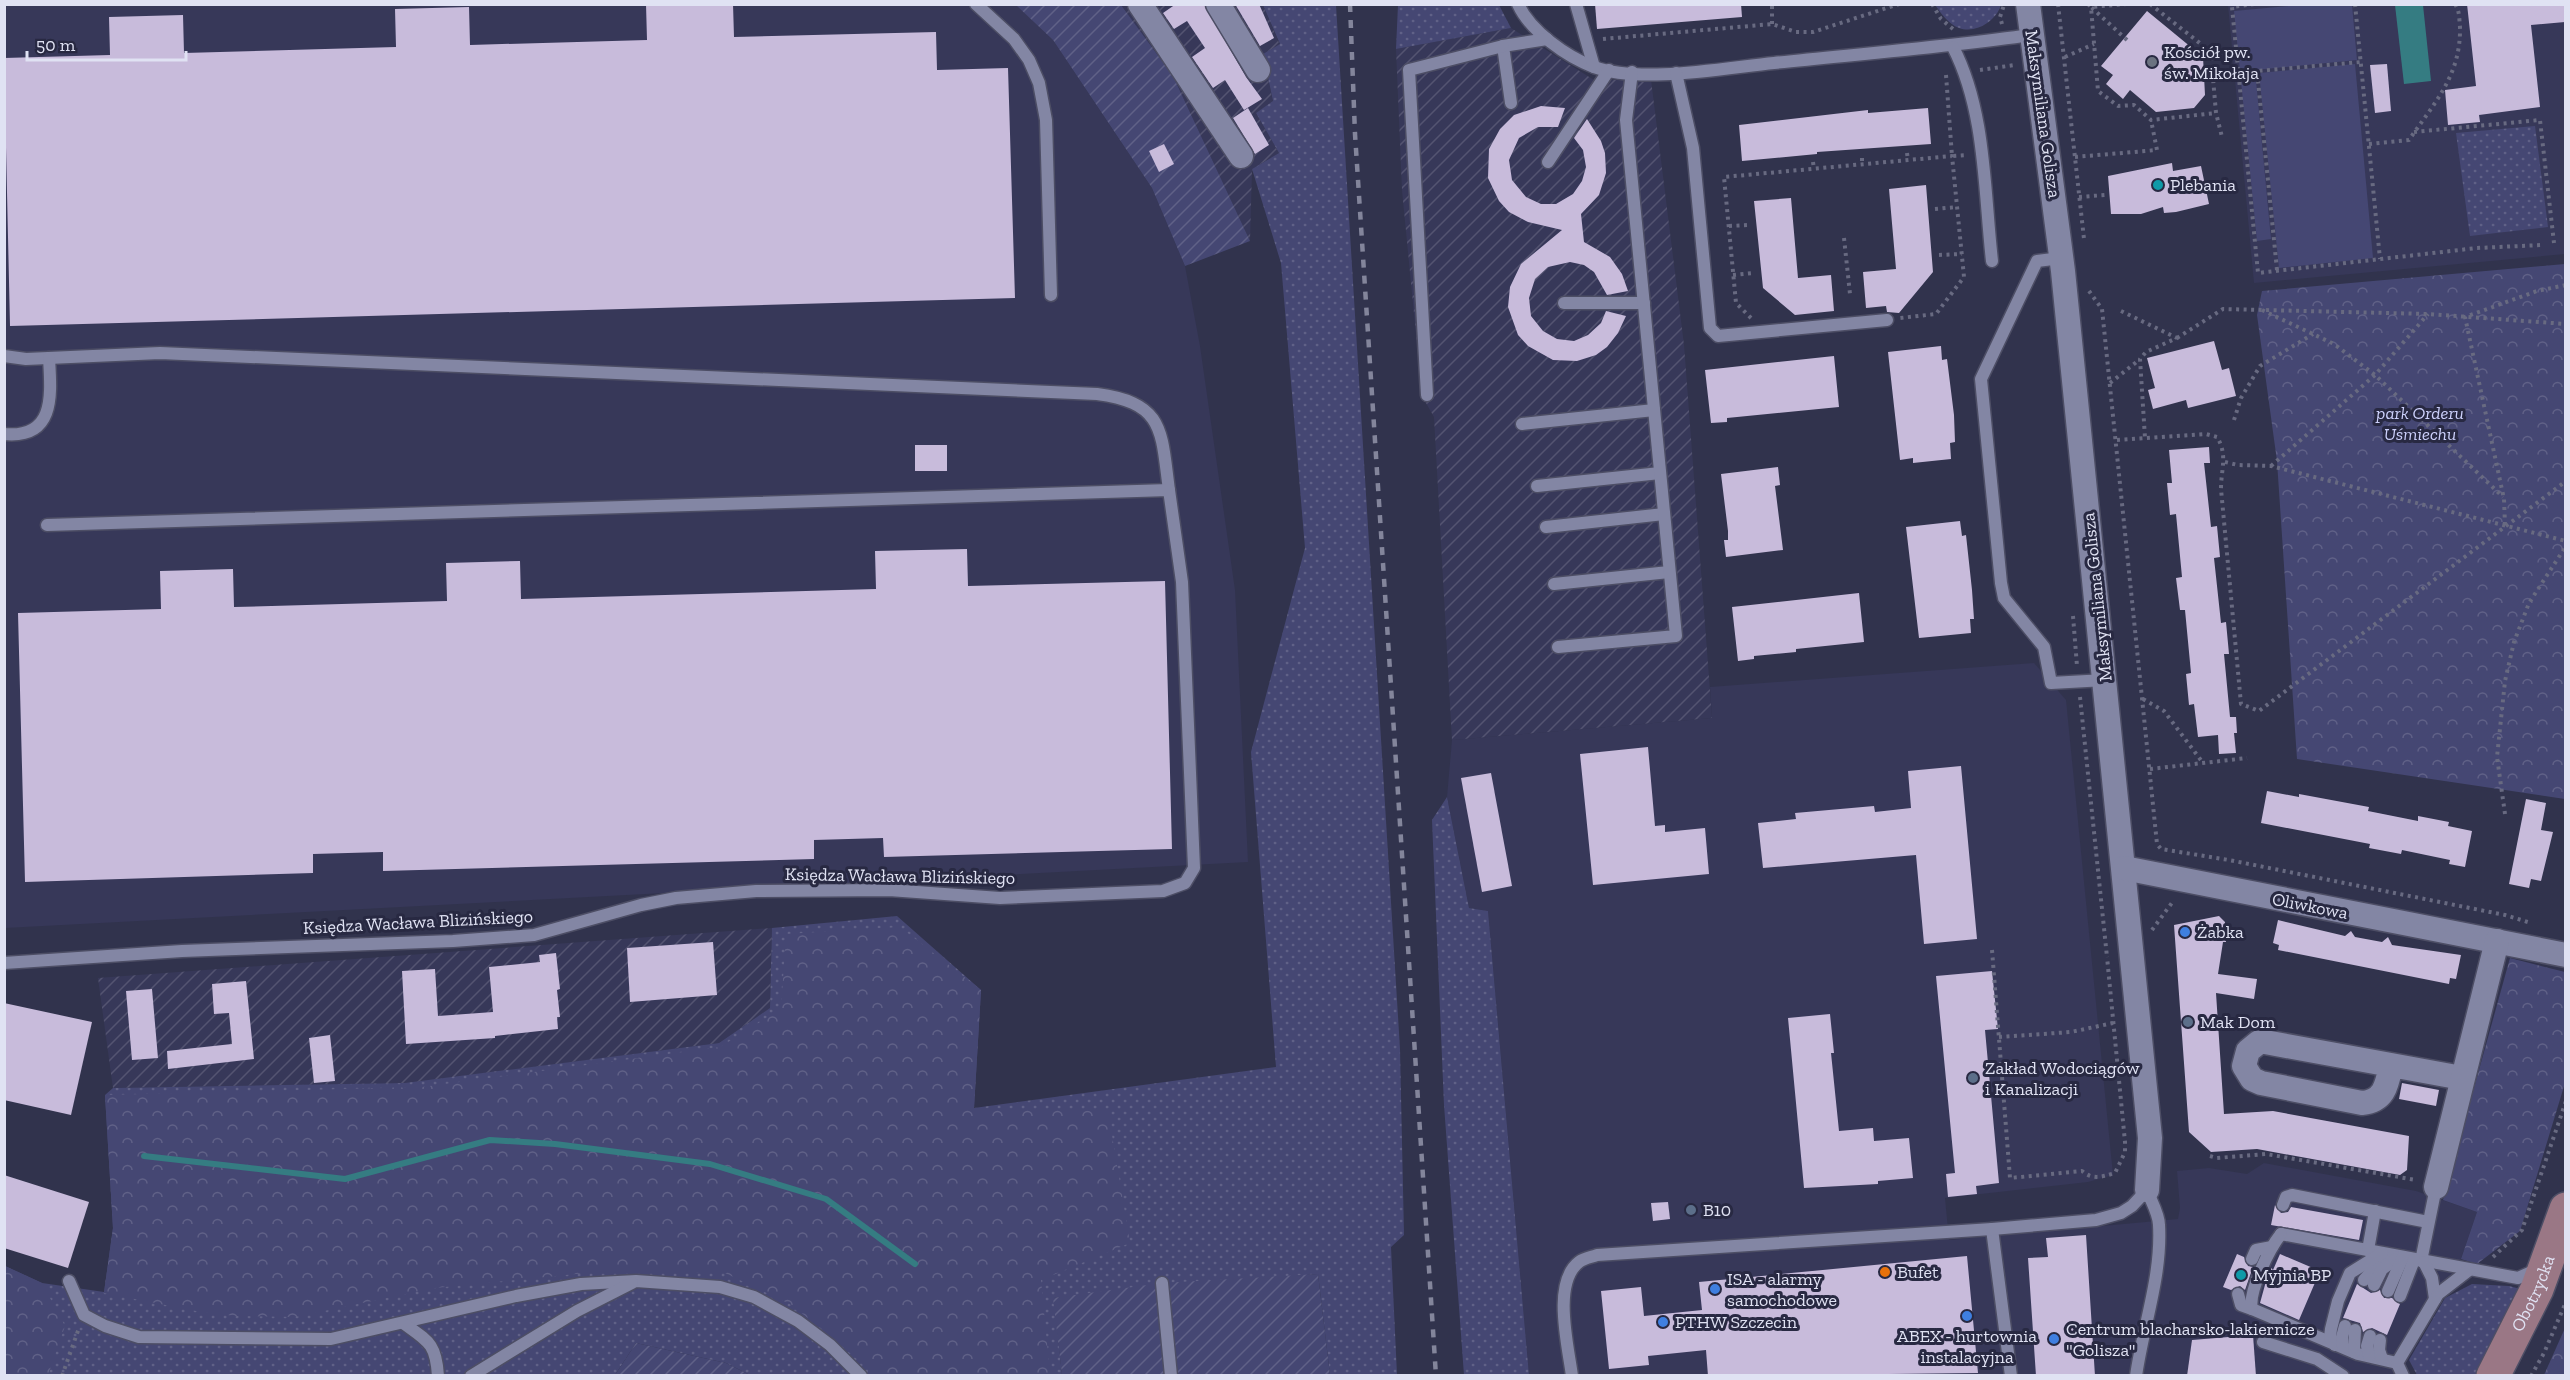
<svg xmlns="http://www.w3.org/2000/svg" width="2570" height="1380" font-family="'Zilla Slab',serif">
	<defs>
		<pattern id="industrial-furrows" width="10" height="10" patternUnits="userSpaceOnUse" patternTransform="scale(1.5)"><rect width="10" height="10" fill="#373859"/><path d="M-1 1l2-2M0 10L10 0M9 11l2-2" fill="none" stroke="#545471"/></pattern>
		<pattern id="grass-dots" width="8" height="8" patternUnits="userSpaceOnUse" patternTransform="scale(1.5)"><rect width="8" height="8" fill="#454773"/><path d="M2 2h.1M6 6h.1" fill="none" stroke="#606187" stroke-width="1.8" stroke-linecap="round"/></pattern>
		<pattern id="forest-crowns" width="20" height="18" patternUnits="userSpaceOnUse" patternTransform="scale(1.5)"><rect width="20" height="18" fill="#454773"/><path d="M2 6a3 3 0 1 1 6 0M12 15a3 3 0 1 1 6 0" fill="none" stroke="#606187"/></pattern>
		<pattern id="garden-furrows" width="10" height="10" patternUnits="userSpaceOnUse" patternTransform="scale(1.5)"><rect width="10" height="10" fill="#454773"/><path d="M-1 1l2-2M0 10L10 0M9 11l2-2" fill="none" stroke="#606187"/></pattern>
	</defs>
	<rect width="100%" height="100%" fill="#31334d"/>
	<g fill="#373859">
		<path d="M1016,4L1053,40L1152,188L1185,266L1200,346L1235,590L1248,862L5,928V5Z"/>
		<path d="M2228,5H2565V254L2254,283Z"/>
		<path d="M2034,663L2066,700L2113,1175L2088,1182L1945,1198L1949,1240L2178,1219L2180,1208L2177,1171L2209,1168L2247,1174L2264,1163L2416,1191L2477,1212L2454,1279L2399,1375H1529L1488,911L1469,908L1447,797L1452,740L1712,718L1710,687Z"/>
	</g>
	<g fill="url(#industrial-furrows)">
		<path d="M1121,5H1263L1280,45L1263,54L1273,102L1256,113L1279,153L1252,169L1250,241L1173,76Z"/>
		<path d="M1511,28L1594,80H1651L1684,345L1712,718L1452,740L1434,417L1422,396L1402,190L1396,49Z"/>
		<path d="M772,928L770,1008L719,1043L410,1083L113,1088L98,978Z"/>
	</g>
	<g fill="url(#grass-dots)">
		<path d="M1263,5H1336L1400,1049L1404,1235L1391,1247L1397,1375H1330L1318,1274L1054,1298L1062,1375H750L726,1363L636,1343L615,1375L5,1376V1266L42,1283L104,1292L113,1228L105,1095L113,1088L405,1083L719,1043L770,1008L772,928L897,916L981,990L974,1108L1276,1067L1251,752L1305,548L1281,263L1252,169L1279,153L1256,113L1273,101L1263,54L1280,44Z"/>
		<path d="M1398,5H1499L1511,28L1396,49Z"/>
		<path d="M1935,5H2001C1996,21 1976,34 1959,28C1948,24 1941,13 1935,5Z"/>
		<path d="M2535,126L2548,227L2470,236L2456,133Z"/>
		<path d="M1447,797L1469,908L1488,911L1529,1375H1464L1444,1105L1432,820Z"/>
		<path d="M2472,1284L2509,1286L2528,1291L2485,1375H2417L2409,1360L2445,1298Z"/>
	</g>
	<g fill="url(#forest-crowns)">
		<path d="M2565,264V799L2297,759L2277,461L2257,315L2262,291Z"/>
		<path d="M900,927L981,990L974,1108L1108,1111L1130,1243L1041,1280L1050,1375H867L868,1368L792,1305L725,1273L606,1271L435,1288L295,1317L236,1316L201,1312L104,1293L113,1228L105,1095L422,1087L720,1047L781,1009L786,934Z"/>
		<path d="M2510,958L2565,972V1083L2520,1231L2477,1264L2461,1259L2477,1212L2443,1200Z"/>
		<path d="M5,1266L42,1283L65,1326L48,1375H5Z"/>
		<path d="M2565,1328V1375H2544Z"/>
	</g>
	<g fill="url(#garden-furrows)">
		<path d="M1016,5H1121L1173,76L1250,241L1185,266L1152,188L1053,40Z"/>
		<path d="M1318,1274L1330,1375H1062L1053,1298L1162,1283Z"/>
		<path d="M636,1343L726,1363L750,1375H615Z"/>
	</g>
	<g fill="#454773">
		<path d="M2299,5H2352L2357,60L2255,70L2271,239L2257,241L2234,11Z"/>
		<path d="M2355,64L2373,258L2279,268L2259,73Z"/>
	</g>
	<path fill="#357c82" d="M2395,5H2423L2431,81L2404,84Z"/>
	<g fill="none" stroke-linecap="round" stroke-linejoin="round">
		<path stroke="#357c82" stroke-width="6" d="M144,1156L345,1179L490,1140L555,1144L710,1164L826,1199L915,1264"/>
	</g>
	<g fill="#c8bbdb">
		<path d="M646,4H733L734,37L936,32L937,70L1008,68L1015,298L10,326L4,58L110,55L109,17L183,15L184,53L396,47L395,9L469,7L470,45L647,40Z"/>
		<path d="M1176,4H1204L1246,77L1262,99L1244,110L1225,80L1213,88L1192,57L1205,48L1187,21L1174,29L1163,13Z"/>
		<path d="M1235,4H1259L1274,38L1260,46Z"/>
		<path d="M1595,4H1741L1742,17L1597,29Z"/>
		<path d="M2467,4H2565V22L2531,25L2540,107L2479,115L2480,122L2448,125L2445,90L2476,86Z"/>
		<path d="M2147,11L2203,57L2205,95L2194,108L2156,112L2130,90L2123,99L2106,84L2113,75L2101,66Z"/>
		<path d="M2387,64L2391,111L2375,113L2370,65Z"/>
		<path d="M1541,106L1565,108L1558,127H1538L1519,138L1509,160L1512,180L1526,197L1541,204H1556L1573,194L1582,181L1586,167L1583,150L1574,138L1587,119L1601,141L1605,153L1606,173L1599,195L1581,214L1584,242L1610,257L1622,274L1628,291L1607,295L1594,272L1584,265L1570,262L1548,267L1535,279L1529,298L1531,316L1543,331L1557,339L1574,341L1588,335L1601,323L1606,311L1626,316L1618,333L1607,347L1596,355L1577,361L1553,360L1528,346L1518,335L1508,307L1510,287L1521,264L1562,230L1528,222L1509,212L1499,201L1488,178L1489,149L1500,129L1514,115Z"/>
		<path d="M1248,108L1269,145L1255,154L1233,118Z"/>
		<path d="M1928,108L1931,144L1817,152V154L1742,161L1739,125L1868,110V113Z"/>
		<path d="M1164,144L1174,164L1159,172L1149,151Z"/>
		<path d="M2172,163L2173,171L2201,166L2209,204L2176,212L2164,213L2163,207L2141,214H2111L2108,176Z"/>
		<path d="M1926,185L1933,272L1899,313L1887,312L1886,306L1866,308L1863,272L1896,269L1889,189Z"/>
		<path d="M1791,198L1798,278L1831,275L1834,311L1795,315L1763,288L1754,201Z"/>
		<path d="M2214,341L2222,370L2229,368L2236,396L2188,408L2186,400L2153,409L2148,390L2155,388L2147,358Z"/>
		<path d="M1941,346L1942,360L1947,359L1954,415L1955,442L1950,443L1951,459L1913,463V458L1900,460L1888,352Z"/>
		<path d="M1834,356L1839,407L1727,418V422L1711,423L1705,370Z"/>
		<rect x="915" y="445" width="32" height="26"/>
		<path d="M2209,447L2210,463H2204L2211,527L2217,526L2220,557L2214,558L2221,623L2226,622L2229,654H2224L2230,717H2236L2237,733H2234L2236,753L2219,754L2218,735L2198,737L2194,704L2189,705L2186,674L2191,673L2185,610H2180L2176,578L2182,577L2176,514L2170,515L2167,483H2172L2169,450Z"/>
		<path d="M1778,467L1780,485L1775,486L1783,550L1726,557L1724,540H1728V531L1721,474Z"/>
		<path d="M1960,521L1962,536L1966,535L1972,590L1974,619H1970L1971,633L1919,638L1906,527Z"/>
		<path d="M967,549L968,586L1165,581L1172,849L884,857L883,838L814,840V859L383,871V852L313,854V873L25,882L18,613L161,609L160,571L233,569L234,607L447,601L446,563L520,561L521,599L876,589L875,551Z"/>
		<path d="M1859,593L1864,642L1796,649V652L1754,656V659L1738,661L1732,607Z"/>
		<path d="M1648,747L1655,826L1665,825V832L1705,828L1709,874L1593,885L1580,754Z"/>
		<path d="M1961,766L1977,939L1924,944L1916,855L1763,868L1758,823L1796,819L1795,813L1874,806L1875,812L1911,808L1908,771Z"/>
		<path d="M1491,773L1512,886L1482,892L1461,778Z"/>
		<path d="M2267,791L2299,797V794L2369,807L2368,811L2418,821V816L2449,822L2448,826L2472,831L2465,867L2449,864L2450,860L2402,850L2401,854L2369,848L2370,844L2261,823Z"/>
		<path d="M2526,799L2546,803L2541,830L2553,832L2541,881L2531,879L2529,888L2509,884Z"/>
		<path d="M2219,916L2225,922L2226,942H2223L2218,974L2257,979L2254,999L2216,993L2224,1114L2273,1111L2409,1136L2407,1170L2400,1175L2257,1149L2211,1152L2189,1132L2174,925Z"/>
		<path d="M2278,920L2345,936L2351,931L2355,937L2382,942L2388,937L2392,945L2461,955L2456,979L2450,978L2449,984L2278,950L2279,945L2273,943Z"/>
		<path d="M713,942L717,995L630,1002L627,948Z"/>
		<path d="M556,953L560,989L557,990L560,1017H557L558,1029L495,1036V1038L406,1044L402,971L435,969L438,1016L493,1012L489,967L540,962L539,955Z"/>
		<path d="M1992,971L1998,1029L1985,1030L1999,1183L1976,1186L1977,1194L1948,1197L1946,1174L1955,1173L1936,976Z"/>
		<path d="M246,981L254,1059L168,1069L167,1051L232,1044L229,1013L214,1014L212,984Z"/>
		<path d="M152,989L158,1058L132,1060L126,991Z"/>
		<path d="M4,1003L92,1022L71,1115L4,1100Z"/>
		<path d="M1830,1014L1834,1053H1831L1839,1131L1873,1128L1874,1141L1909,1138L1913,1178L1878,1181V1184L1804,1188L1788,1018Z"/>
		<path d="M330,1035L335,1081L314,1083L309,1038Z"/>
		<path d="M2402,1083L2439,1090L2436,1106L2399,1099Z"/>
		<path d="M4,1175L89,1202L68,1268L4,1248Z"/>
		<path d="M1668,1202L1670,1219L1653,1221L1651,1203Z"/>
		<path d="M2275,1205L2281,1213L2288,1212L2291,1207L2363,1220L2359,1240L2271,1225Z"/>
		<path d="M2086,1235L2095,1376H2036L2028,1258L2048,1257L2046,1238Z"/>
		<path d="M2237,1254L2244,1257L2248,1266L2253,1267L2245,1290L2240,1286L2231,1290L2223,1287Z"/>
		<path d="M2280,1254L2320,1271L2299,1320L2260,1303L2268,1274L2271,1268L2273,1270Z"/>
		<path d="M1967,1256L1978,1373L1708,1376L1706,1350L1648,1356L1649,1365L1609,1369L1601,1291L1641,1287L1644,1316L1702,1310L1699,1282Z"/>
		<path d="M2357,1284L2371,1293L2380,1290L2384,1298H2392L2400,1304L2387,1335L2372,1328L2363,1332L2360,1323L2343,1318Z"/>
		<path d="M2253,1335L2256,1376H2187L2192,1340Z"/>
	</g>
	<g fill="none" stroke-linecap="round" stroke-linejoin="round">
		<defs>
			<g id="lane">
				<path d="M976,4L1014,39L1029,60L1039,83L1046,120L1051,295"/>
				<path d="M1518,4C1530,31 1567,57 1594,67C1641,84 1724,68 1774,63C1860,54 1946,47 2031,35"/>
				<path d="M1576,4L1594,67"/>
				<path d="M1953,47C1986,111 1984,191 1992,261"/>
				<path d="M1676,73L1693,148L1710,328L1718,336L1887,320"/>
				<path d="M1511,103L1503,46L1547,39"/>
				<path d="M1548,162L1609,70"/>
				<path d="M2061,258L2037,261L1981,379L2001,583L2004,598L2044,647L2051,683L2105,680"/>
				<path d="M1564,303H1644"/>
				<path d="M4,356L26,359L160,353L1097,394C1165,403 1161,431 1169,490"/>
				<path d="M1427,395L1409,70L1503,46"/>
				<path d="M1522,424L1654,410"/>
				<path d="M4,434C56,439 51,394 49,358"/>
				<path d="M1537,486L1660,473"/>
				<path d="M1546,527L1664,514"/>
				<path d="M1554,584L1669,572"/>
				<path d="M1558,647L1676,636L1626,120L1632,72"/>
				<path d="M4,963L182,951L453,941L534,935L641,905L676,898L756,891L889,890L1000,898L1163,891L1185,883L1194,868L1182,582L1169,490L47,525"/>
				<path d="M2283,1205L2286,1197L2292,1195L2428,1222"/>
				<path d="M1992,1229L2011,1376"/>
				<path d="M2281,1234L2518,1278L2536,1270"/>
				<path d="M2281,1234C2269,1249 2248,1292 2252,1309L2358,1354L2397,1363"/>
				<path d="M2368,1250L2375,1211"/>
				<path d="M2252,1259L2256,1250L2272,1247"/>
				<path d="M2421,1261L2436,1187"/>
				<path d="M2424,1262L2432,1278L2435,1299"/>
				<path d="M2364,1280L2384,1257"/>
				<path d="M69,1281L84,1315L105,1326L139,1337L331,1339L516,1296L581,1284L636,1281L720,1287L754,1297L798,1321L830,1345L861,1376"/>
				<path d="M1162,1283L1171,1376"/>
				<path d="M2374,1285L2382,1269L2399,1257"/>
				<path d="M2388,1291L2403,1257"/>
				<path d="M2238,1294L2241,1305L2252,1309"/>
				<path d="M2400,1296L2414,1260"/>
				<path d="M403,1323C428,1341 436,1343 438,1376"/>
				<path d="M2380,1340L2379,1350L2382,1359"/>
				<path d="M2263,1342L2317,1359L2343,1376"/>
				<path d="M2335,1345L2330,1337L2331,1329L2338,1301L2350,1273L2382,1253"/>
				<path d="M2343,1347L2342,1337L2345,1326"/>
				<path d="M2354,1352L2355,1330"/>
				<path d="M2369,1356L2367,1346L2370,1336"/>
				<path d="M471,1376L577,1311L632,1283"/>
				<path d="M1572,1376C1568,1345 1552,1283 1579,1262C1584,1258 1592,1257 1597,1255L1992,1229L2096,1220L2121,1213L2132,1206L2147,1190"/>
				<path d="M2136,1376C2143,1326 2162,1276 2159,1225C2159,1214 2151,1201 2147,1190"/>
				<path d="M2403,1376L2397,1363L2438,1294L2469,1270"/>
			</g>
			<g id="street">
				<path d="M1140,4L1241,156"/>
				<path d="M1218,4L1258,70"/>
				<path d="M2028,4L2063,271L2150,1138L2147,1190"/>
				<path d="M2124,868L2566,955"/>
				<path d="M2391,1065L2265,1042H2259L2248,1051L2244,1066L2252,1079L2261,1083L2362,1103C2385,1101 2387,1084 2391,1065L2462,1078"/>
				<path d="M2436,1187L2497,941"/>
			</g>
			<g id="secondary">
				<path id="s1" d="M2493,1376L2537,1289L2566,1209"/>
			</g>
		</defs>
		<use href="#lane" stroke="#4d4e65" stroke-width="15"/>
		<use href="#street" stroke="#4d4e65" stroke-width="27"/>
		<use href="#secondary" stroke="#4d4e65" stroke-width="36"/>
		<g stroke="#686a81" stroke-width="4" stroke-dasharray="3 4.5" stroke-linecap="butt">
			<path d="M1932,4L1941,19L1953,29"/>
			<path d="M2058,4L2084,239"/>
			<path d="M2088,4L2091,7L2126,4"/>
			<path d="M2150,4L2206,48L2211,55L2216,113L2222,137"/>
			<path d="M2254,4L2232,7L2258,273L2477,248L2542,245"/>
			<path d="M2355,4L2380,259"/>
			<path d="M1772,24V4"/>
			<path d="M2002,24L2000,17L2004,5"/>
			<path d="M1603,39L1772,24L1796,32H1813L1899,4"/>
			<path d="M2127,40L2091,7L2098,91L2118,106L2134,105L2151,120L2216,113"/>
			<path d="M2065,57L2094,44"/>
			<path d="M1980,70L2015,65"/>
			<path d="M1946,75L1952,156L1967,155"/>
			<path d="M2414,132L2540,120L2554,243"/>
			<path d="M2369,144L2409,140C2435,102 2461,75 2460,27C2459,18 2460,12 2455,4"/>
			<path d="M1907,153L1908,160"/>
			<path d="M2075,157L2157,150L2151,120"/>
			<path d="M1862,158V164"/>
			<path d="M1813,162L1814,169"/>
			<path d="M2079,197L2105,195"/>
			<path d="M1935,209L1957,207"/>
			<path d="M1729,226L1749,225"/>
			<path d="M1844,238L1850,294"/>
			<path d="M1939,255L1962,254"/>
			<path d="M2277,270L2257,71L2361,62"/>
			<path d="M1733,275L1754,273"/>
			<path d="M2089,291L2102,309L2157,844L2161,849L2229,860L2505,915L2531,923"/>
			<path d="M2262,310L2334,344L2375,375L2503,497"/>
			<path d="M2121,311L2177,338L2146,352L2140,359L2145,438"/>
			<path d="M1751,318L1736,303L1724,177L1952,156L1964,277L1936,314L1900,318"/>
			<path d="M2177,338L2223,309L2428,314L2566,324"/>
			<path d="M2110,383L2139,360"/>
			<path d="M2234,420L2241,398L2260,366L2313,334"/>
			<path d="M2117,440L2206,434L2217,437C2228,455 2221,469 2221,489L2241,704L2259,711L2566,481"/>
			<path d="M2225,462L2238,465L2271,466L2566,541"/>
			<path d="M2271,466L2375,375L2428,314"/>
			<path d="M2505,525L2504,499L2465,317L2537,291L2566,285"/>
			<path d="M2073,616L2077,666"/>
			<path d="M2080,697L2107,957"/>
			<path d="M2143,699L2164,711L2203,763"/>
			<path d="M2150,769L2247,758"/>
			<path d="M2505,814L2497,757L2505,681L2514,642L2529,603L2566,546"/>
			<path d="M2152,930L2174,900"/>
			<path d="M1992,950L2010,1178L2082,1171C2093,1180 2101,1177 2115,1173L2125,1152V1142L2107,957"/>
			<path d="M1999,1037L2071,1032L2113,1023"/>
			<path d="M2210,1156L2217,1158L2266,1154L2416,1180"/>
			<path d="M2493,1257L2522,1230L2566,1101"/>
			<path d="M62,1376L79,1328"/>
			<path d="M2531,1376L2544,1353L2566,1302"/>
		</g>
		<use href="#lane" stroke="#8386a4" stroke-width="12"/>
		<use href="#street" stroke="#8386a4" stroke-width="24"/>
		<use href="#secondary" stroke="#9a7785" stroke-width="33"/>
		<path stroke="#83859b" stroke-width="4.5" stroke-dasharray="8 8" stroke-linecap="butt" d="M1350,4L1355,134L1436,1376"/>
	</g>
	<circle fill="#6b7280" stroke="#282942" stroke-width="2" cx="2152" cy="62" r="6"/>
	<g fill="#0f9aa8" stroke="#282942" stroke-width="2">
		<circle cx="2158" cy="185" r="6"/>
		<circle cx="2241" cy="1275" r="6"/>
	</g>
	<g fill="#3f7fe0" stroke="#282942" stroke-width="2">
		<circle cx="2185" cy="932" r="6"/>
		<circle cx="1715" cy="1289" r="6"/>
		<circle cx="1967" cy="1316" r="6"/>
		<circle cx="1663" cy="1322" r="6"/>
		<circle cx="2054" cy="1339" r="6"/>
	</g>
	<g fill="#5c6f8a" stroke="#282942" stroke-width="2">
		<circle cx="2188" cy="1022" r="6"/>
		<circle cx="1973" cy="1078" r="6"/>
		<circle cx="1691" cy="1210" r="6"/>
	</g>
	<circle fill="#e8710a" stroke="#282942" stroke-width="2" cx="1885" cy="1272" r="6"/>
	<g text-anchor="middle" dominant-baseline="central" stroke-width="6" stroke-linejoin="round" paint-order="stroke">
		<g font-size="18" fill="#e0e2f3" stroke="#282942" text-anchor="start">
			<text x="2164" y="52">Kościół pw.<tspan x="2164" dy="21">św. Mikołaja</tspan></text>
			<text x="2170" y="185">Plebania</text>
			<text x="2197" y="932">Żabka</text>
			<text x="2200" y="1022">Mak Dom</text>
			<text x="1985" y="1068">Zakład Wodociągów<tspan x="1985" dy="21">i Kanalizacji</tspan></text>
			<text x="1703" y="1210">B10</text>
			<text x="1897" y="1272">Bufet</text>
			<text x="2253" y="1275">Myjnia BP</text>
			<text x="1727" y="1279">ISA - alarmy<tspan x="1727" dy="21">samochodowe</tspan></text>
			<text x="1675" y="1322">PTHW Szczecin</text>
			<text x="2066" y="1329">Centrum blacharsko-lakiernicze<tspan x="2066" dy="21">"Golisza"</tspan></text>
			<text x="1967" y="1336" text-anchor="middle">ABEX - hurtownia<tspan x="1967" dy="21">instalacyjna</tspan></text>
		</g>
		<g font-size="18" fill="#e0e2f3" stroke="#282942">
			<text transform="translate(2043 114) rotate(82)">Maksymiliana Golisza</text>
			<text transform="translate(2097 597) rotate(-96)">Maksymiliana Golisza</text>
			<text transform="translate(900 876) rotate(1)">Księdza Wacława Blizińskiego</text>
			<text transform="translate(2310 906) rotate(11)">Oliwkowa</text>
			<text transform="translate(418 922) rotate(-3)">Księdza Wacława Blizińskiego</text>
			<text stroke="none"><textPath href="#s1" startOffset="92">Obotrycka</textPath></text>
		</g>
		<g font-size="18" font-style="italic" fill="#cdd1fc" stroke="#282942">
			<text x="2420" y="413">park Orderu<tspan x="2420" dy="21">Uśmiechu</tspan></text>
		</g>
	</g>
	<rect width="2570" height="1380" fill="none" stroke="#e0e2f3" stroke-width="12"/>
	<path d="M27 51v9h159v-9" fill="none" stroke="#e0e2f3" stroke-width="3"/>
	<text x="36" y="51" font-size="18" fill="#e0e2f3" stroke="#282942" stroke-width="4.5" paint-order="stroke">50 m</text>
</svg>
